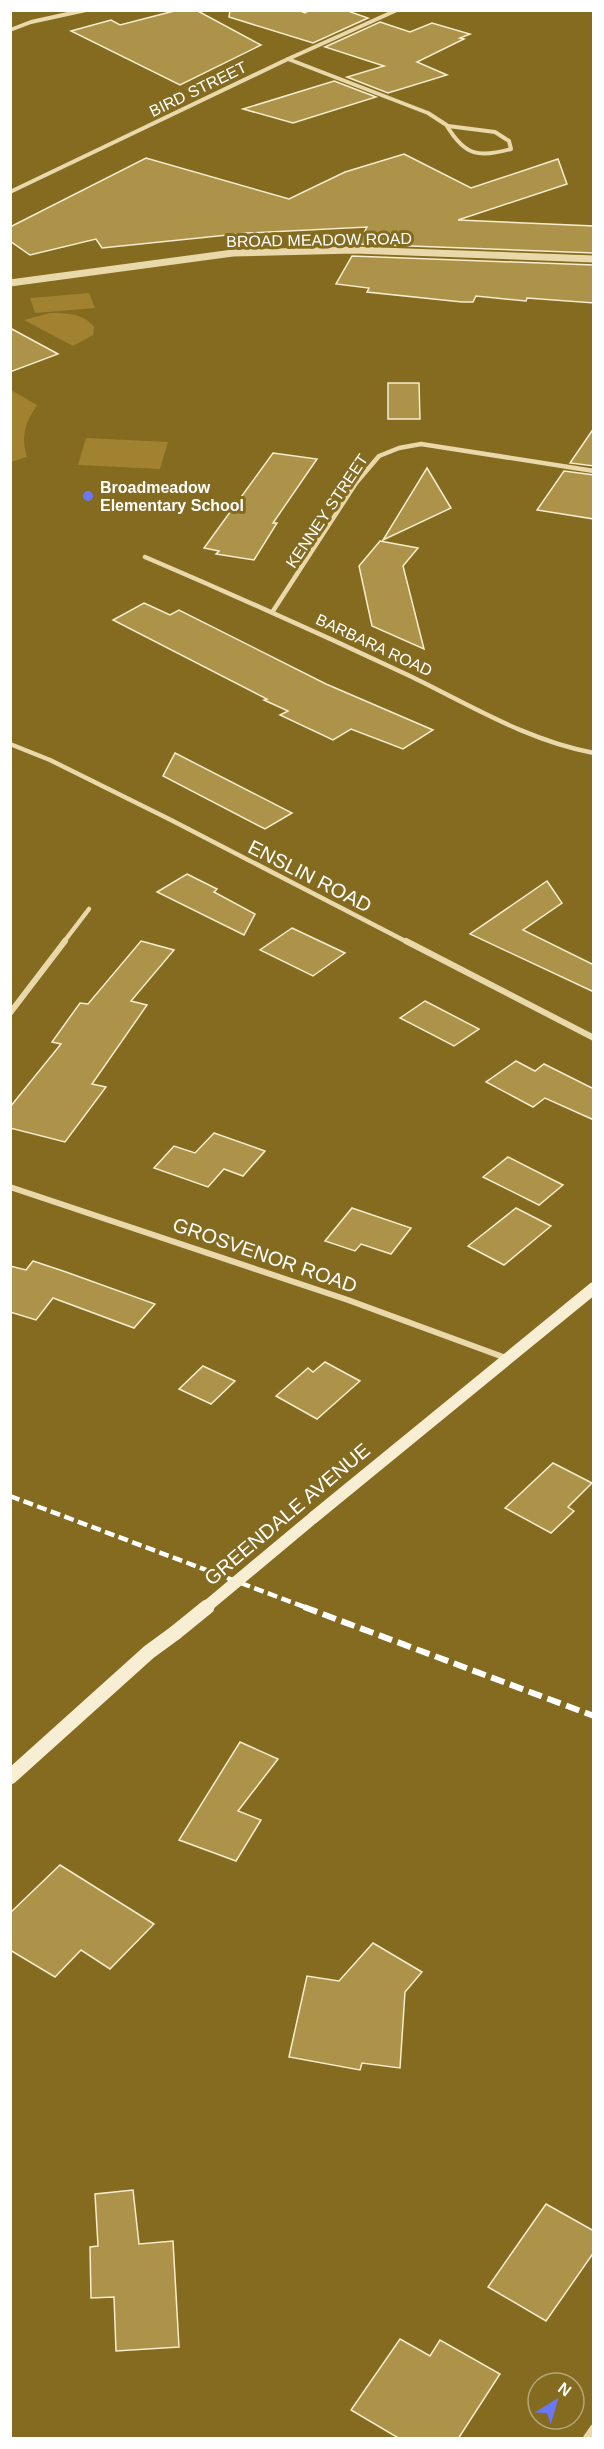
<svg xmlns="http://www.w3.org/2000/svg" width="604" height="2449" font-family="Arial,sans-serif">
	<rect width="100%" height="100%" fill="#846b20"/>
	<g fill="#a18231">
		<path d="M89,293L95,308L35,313L30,298Z"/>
		<path d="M50,313C65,313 84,313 94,327L93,335L73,346L24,320Z"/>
		<path d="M11,390L37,405C25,423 21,436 27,457L11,462Z"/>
		<path d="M86,438L168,442L160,469L78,465Z"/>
	</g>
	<g fill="#ad9349" stroke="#f7eccd" stroke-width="1.5">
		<path d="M178,10H196L261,45L180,85L71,31L111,20L120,25Z"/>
		<path d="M230,10H298L305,13L310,10H345L368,18L313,43L229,17Z"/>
		<path d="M380,22L410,32L432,23L470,34L460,38L464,39L417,62L447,75L388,93L347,77L384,66L325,47Z"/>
		<path d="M334,81L376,97L293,123L243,109Z"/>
		<path d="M404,154L471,188L558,159L567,184L458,220L594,226V253L358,244L367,227L247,233L102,248L96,239L30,255L10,241V227L146,158L289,199L345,172Z"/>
		<path d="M352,256L594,265V303L527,298L526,301L476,296L473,302H462L367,292L369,288L336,284Z"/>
		<path d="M10,328L58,354L10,372Z"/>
		<path d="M388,383H419L420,419H388Z"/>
		<path d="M594,428V466L570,463Z"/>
		<path d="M273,453L317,459L273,523H277L254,560L216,554L219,551L204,548Z"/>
		<path d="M427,468L451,508L383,540Z"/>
		<path d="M564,471L594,475V519L537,510Z"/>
		<path d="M380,541L418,548L403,566L424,649L372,626L359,566Z"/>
		<path d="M144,603L170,615L179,610L326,684L433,730L403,749L351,729L333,740L280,715L288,711L264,700L267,699L113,620Z"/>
		<path d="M175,753L292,813L265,829L163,776Z"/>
		<path d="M187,874L217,889L214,892L255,914L244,935L157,892Z"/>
		<path d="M547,881L562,903L523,930L594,965V992L470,934Z"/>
		<path d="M292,928L345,953L313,976L260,950Z"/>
		<path d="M141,941L174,950L131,1001L147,1005L92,1084L106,1087L65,1142L10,1128V1107L61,1044L52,1042L80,1003L88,1004Z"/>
		<path d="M425,1001L479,1029L454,1046L400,1018Z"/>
		<path d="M516,1061L535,1071L544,1064L594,1089V1120L545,1098L533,1107L486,1082Z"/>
		<path d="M214,1133L265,1151L243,1176L224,1169L208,1187L154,1168L174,1146L195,1153Z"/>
		<path d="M508,1157L563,1185L539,1205L483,1177Z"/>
		<path d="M352,1208L411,1228L391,1254L361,1244L355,1251L325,1241Z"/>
		<path d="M516,1208L551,1226L504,1265L468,1246Z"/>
		<path d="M33,1261L66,1272L155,1304L134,1328L53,1298L36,1320L10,1312V1266L26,1270Z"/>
		<path d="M325,1362L360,1381L317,1419L276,1396L308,1368L313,1372Z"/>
		<path d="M203,1366L235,1381L211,1404L179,1389Z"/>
		<path d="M553,1463L592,1483L568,1507L574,1511L551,1533L505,1508Z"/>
		<path d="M240,1742L278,1759L238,1811L261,1820L236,1861L179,1840Z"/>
		<path d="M60,1865L154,1924L110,1969L81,1950L55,1977L10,1950V1913Z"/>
		<path d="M373,1943L422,1972L405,1992L400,2068L362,2063L360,2070L289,2057L307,1976L339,1981Z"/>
		<path d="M133,2190L139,2244L173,2241L179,2347L116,2351L114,2297L91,2298L90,2247L98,2246L95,2194Z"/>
		<path d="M546,2204L594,2231V2252L546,2321L488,2287Z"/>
		<path d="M400,2339L430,2356L440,2340L500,2374L458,2439H400L351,2410Z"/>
	</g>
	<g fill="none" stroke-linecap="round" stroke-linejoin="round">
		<g stroke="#e9d8a9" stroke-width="4">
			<path d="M10,30L31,22L86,10"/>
			<path d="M288,59L428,113L448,126L495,132L509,141L511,149C479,158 465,156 447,126"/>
			<path d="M10,192L288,59L397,10"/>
		</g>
		<g stroke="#e9d8a9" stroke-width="4.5">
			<path d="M145,557C234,595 323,635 410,676C470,705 528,741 594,753"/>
			<path d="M273,611L356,483L379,456L399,448L421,444L594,471"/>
			<path d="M10,744L50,760L171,820L409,943"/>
			<path d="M63,943L89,909"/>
		</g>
		<g stroke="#e9d8a9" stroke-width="6">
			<path d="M406,941L594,1038"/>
			<path d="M10,1013L65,941"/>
			<path d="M10,1187L348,1300L506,1358"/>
		</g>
		<path stroke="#e9d8a9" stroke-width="8" d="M587,2438L594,2428"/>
		<path stroke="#e9d8a9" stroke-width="7" d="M10,283L233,253L354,250L594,259"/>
		<path stroke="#f7eed4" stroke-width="12" d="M314,1517L594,1288"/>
		<path stroke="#f7eed4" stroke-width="15" d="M10,1777L149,1652L175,1633"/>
		<path stroke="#fff" stroke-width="4.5" stroke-dasharray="10 4.5" stroke-linecap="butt" d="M10,1496L307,1608"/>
		<path stroke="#fff" stroke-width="6" stroke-dasharray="14 6" stroke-linecap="butt" d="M304,1607L594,1716"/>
		<path stroke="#f7eed4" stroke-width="12" d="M205,1608L314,1517"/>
		<path stroke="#f7eed4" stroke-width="15" d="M175,1633L207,1607"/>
	</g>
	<circle fill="#6a78f6" stroke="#846b20" stroke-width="2" cx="88" cy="496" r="6"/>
	<g text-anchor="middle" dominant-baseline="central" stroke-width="6" stroke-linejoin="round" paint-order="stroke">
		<g font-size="16" fill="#fff" stroke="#846b20">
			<text transform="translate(198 89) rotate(-26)">BIRD STREET</text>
			<text transform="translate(319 240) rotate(-1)">BROAD MEADOW ROAD</text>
			<text transform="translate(327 511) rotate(-56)">KENNEY STREET</text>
			<text transform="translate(374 645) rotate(25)">BARBARA ROAD</text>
		</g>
		<g font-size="16" font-weight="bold" fill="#fff" stroke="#846b20" text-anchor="start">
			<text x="100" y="487">Broadmeadow<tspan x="100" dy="18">Elementary School</tspan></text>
		</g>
		<g font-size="20" fill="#fff" stroke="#846b20">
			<text transform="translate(310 876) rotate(27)">ENSLIN ROAD</text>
			<text transform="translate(265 1255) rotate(19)">GROSVENOR ROAD</text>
			<text transform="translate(287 1514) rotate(-40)">GREENDALE AVENUE</text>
		</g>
	</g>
	<rect width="604" height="2449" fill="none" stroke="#ffffff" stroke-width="24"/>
	<g transform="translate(556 2401) rotate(37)"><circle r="28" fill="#846b20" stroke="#b5a679" stroke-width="1.5"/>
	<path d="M0-4.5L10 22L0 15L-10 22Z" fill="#6a78f6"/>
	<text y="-9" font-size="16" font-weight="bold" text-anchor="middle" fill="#ffffff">N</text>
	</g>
</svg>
